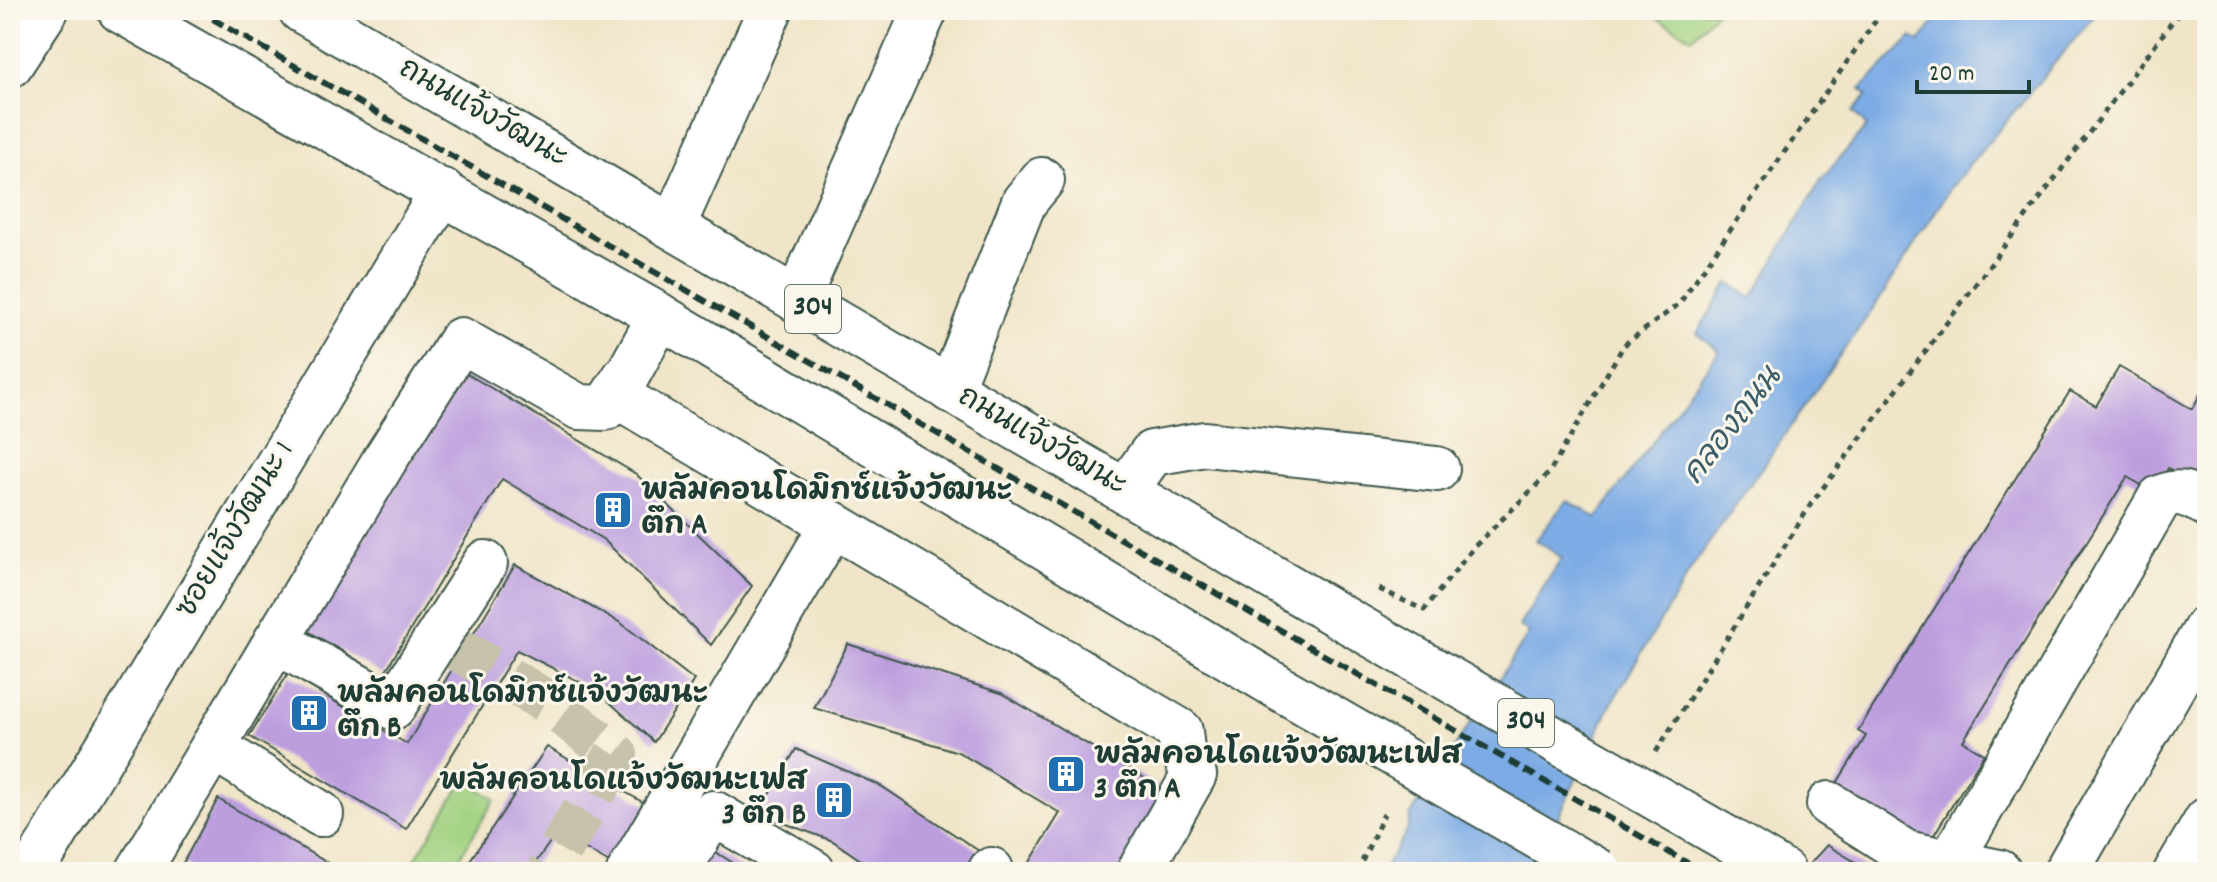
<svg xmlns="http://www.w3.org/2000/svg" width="2217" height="882" font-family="Dekko,'Playpen Sans Thai',sans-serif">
	<rect width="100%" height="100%" fill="#fbf7ec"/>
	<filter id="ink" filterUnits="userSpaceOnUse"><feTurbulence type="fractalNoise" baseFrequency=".0125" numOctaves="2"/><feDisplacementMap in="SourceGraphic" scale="16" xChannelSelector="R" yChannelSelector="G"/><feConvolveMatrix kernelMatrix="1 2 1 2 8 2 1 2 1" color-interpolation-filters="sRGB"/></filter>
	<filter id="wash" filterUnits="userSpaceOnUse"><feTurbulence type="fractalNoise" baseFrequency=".006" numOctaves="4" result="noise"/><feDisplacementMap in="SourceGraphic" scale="32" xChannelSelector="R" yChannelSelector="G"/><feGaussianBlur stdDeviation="1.8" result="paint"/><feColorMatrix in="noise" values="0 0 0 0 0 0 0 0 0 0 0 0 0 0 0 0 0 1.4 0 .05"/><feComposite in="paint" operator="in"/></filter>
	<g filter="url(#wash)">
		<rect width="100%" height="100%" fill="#f0e5c8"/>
		<g fill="#a1d180" stroke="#60875a" stroke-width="2">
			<path d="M1643,10H1718L1692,38Z"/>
			<path d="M464,780L495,799L451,872H407Z"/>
		</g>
		<path fill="#7babe5" stroke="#4d748c" stroke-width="2" d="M1942,10H1954L1958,13L1961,10H2099L1952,186L1883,294L1695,563L1610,706L1533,872H1382L1408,829L1410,816L1529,633L1519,626L1562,558L1536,540L1567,500L1597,518L1719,351L1697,333L1728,283L1752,298L1821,180L1867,126L1853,112L1867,96L1861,89L1912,37L1920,42Z"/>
		<g id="blocks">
			<g fill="#bc9edf">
				<path d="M2119,367L2192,409L2202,391L2207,393V490L2168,468L2154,492L2127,477L1963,741L1984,754L1927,846L1834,788L1866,736L1858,731L2070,391L2096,406Z"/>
				<path d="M464,372L636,474L752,586L711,645L604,540L502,479L383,675L308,631Z"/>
				<path d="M515,565L621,623L694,680L654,742L596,690L517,650L406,829L249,736L288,674L407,744Z"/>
				<path d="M848,644L1001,693L1173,795L1127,872H1024L1060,813L958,752L814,708Z"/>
				<path d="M547,747L651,807L616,867L557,832L529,872H462Z"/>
				<path d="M796,749L881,786L982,853L970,872H878L833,841L759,814Z"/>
				<path d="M218,799L343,872H198L183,863Z"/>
				<path d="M1827,845L1872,872H1802Z"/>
				<path d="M712,850L748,872H698Z"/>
			</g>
		</g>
	</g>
	<g filter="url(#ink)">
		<use href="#blocks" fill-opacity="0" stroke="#3e564a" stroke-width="2"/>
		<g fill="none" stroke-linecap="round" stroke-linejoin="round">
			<path stroke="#c6c3aa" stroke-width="44" stroke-dasharray="44 22" stroke-linecap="butt" d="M451,645L547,702L616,755L547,872"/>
			<defs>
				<g id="minor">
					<path d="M10,65L46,10"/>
					<path d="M673,226L770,10"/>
					<path d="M797,300L925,10"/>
					<path d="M660,316L621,387V396L626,401L1180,731L1182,750L1194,775L1139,872"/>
					<path d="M950,390L1024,202L1042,180"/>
					<path d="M1125,491L1152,453L1205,444L1437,469"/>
					<path d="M276,641L393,707L485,563"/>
					<path d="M213,747L321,814"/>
					<path d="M1829,804L1906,853L1950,862"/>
					<path d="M32,872L443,191"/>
					<path d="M138,872L384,461L461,340L579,407L605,408L625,377"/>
					<path d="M629,872L833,524"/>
					<path d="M677,872L713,813L813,872"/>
					<path d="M990,872L991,870"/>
					<path d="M1999,872L1950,862L2160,498C2180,488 2188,495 2207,504"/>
					<path d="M2066,872L2207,627"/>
					<path d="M2176,872L2207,820"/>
				</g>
				<g id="major">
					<path d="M120,10L660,316L1283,690"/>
					<path d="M301,10L1325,608"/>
					<path d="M1726,838L1783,872"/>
				</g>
			</defs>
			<use href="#minor" stroke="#3e564a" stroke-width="48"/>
			<use href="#major" stroke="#3e564a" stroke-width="48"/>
			<g stroke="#3e564a" stroke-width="5" stroke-dasharray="6 6" stroke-linecap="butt">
				<path d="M1379,589L1424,610L1475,546L1549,473L1624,345L1679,304L1883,10"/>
				<path d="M1656,752L1811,504L2181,10"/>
				<path d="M1357,872L1384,814"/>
			</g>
			<use href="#minor" stroke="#fff" stroke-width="44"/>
			<use href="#major" stroke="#fff" stroke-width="44"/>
			<path stroke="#1f3d34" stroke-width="6" stroke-dasharray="12 6" stroke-linecap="butt" d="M197,10L1703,872"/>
			<defs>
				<g id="major-bridge">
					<path d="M1325,608L1726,838"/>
					<path d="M1283,690L1599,872"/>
				</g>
			</defs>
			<use href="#major-bridge" stroke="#3e564a" stroke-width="48" stroke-linecap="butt"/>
			<use href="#major-bridge" stroke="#fff" stroke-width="44"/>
		</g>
	</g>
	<defs>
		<symbol id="building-square" viewBox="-11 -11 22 22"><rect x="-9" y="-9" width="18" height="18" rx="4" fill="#1f6fb2" stroke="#fbf7ec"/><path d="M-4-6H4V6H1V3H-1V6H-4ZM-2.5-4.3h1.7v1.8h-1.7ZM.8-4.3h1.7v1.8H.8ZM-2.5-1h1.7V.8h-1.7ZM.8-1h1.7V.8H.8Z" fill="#fff"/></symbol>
	</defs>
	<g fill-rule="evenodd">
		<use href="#building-square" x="591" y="488" width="44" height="44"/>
		<use href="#building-square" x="287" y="691" width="44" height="44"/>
		<use href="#building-square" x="1044" y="752" width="44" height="44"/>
		<use href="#building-square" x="812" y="778" width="44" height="44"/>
	</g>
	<g text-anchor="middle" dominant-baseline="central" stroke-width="6" stroke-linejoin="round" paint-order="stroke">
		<g fill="#fbf7ec" stroke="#61756b" stroke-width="2">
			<rect x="785" y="285" width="56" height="48" rx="6"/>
			<rect x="1498" y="699" width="56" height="48" rx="6"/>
		</g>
		<g font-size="28" font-weight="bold" fill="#1f3d34">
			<text x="813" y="309">304</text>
			<text x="1526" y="723">304</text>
		</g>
		<g font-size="30" fill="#1f3d34" stroke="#fbf7ec">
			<text transform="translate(482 115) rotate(30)">ถนนแจ้งวัฒนะ</text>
			<text transform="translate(1041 443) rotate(30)">ถนนแจ้งวัฒนะ</text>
			<text transform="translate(237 531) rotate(-59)">ซอยแจ้งวัฒนะ 1</text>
		</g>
		<g font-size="30" font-weight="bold" fill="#1f3d34" stroke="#fbf7ec" text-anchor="start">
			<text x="641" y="493">พลัมคอนโดมิกซ์แจ้งวัฒนะ<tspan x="641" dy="34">ตึก A</tspan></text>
			<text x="337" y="696">พลัมคอนโดมิกซ์แจ้งวัฒนะ<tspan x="337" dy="34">ตึก B</tspan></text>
			<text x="1094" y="757">พลัมคอนโดแจ้งวัฒนะเฟส<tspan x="1094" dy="34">3 ตึก A</tspan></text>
			<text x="806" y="783" text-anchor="end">พลัมคอนโดแจ้งวัฒนะเฟส<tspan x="806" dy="34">3 ตึก B</tspan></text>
		</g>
		<g font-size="32" font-style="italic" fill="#3b5e69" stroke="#fbf7ec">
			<text transform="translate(1734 427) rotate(-52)">คลองถนน</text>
		</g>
	</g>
	<rect width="2217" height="882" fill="none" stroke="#fbf7ec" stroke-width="40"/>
	<path d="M1917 80v12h112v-12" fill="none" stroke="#1f3d34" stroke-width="4"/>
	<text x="1929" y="80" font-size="24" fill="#1f3d34" stroke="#fbf7ec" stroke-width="6" paint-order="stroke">20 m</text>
</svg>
